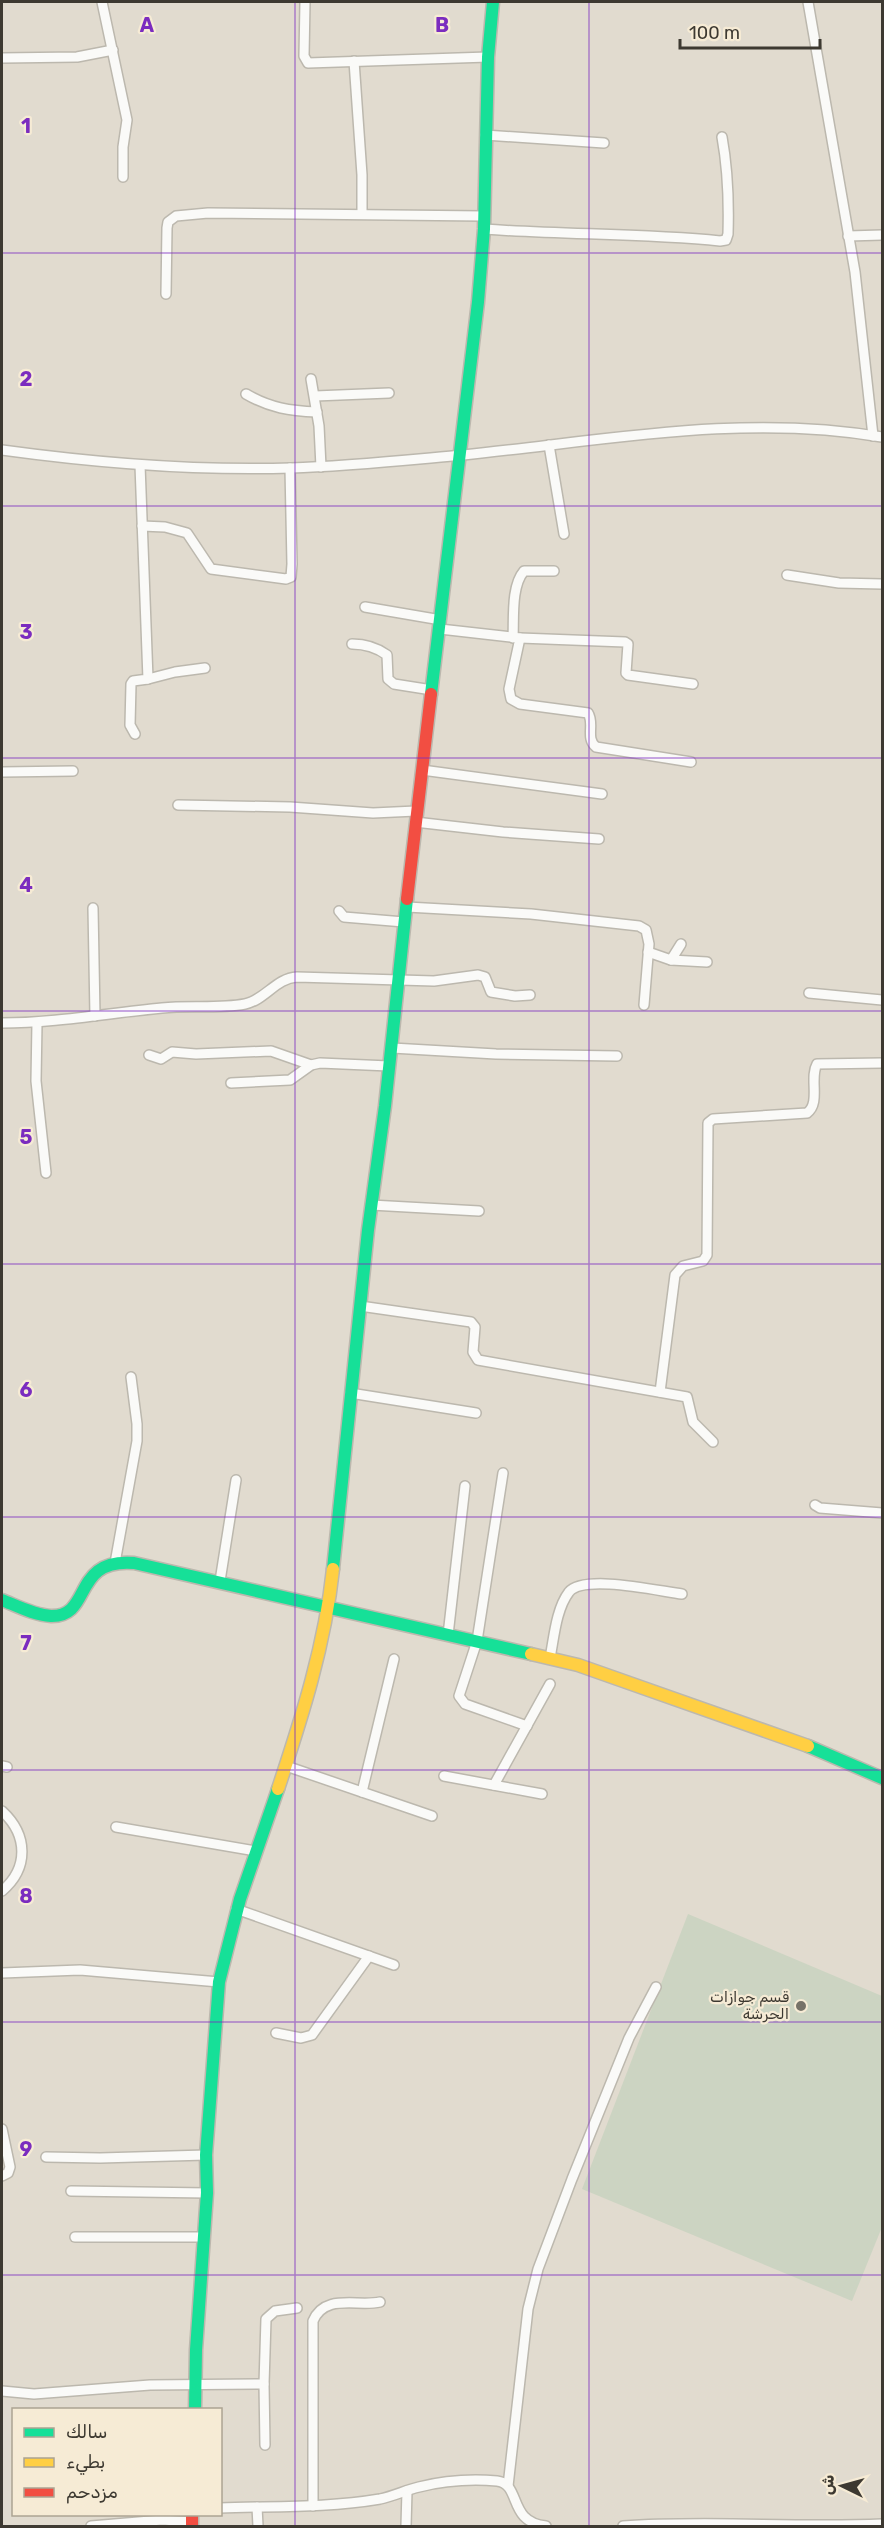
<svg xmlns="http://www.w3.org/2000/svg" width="884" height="2528" font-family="Rubik,'Noto Naskh Arabic',sans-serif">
	<rect width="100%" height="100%" fill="#e1dbcf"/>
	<path fill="#ccd4c2" d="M688,1914L882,1996V2227L852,2301L582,2189Z"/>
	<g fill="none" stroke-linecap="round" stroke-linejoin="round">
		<defs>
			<g id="street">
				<path d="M102,2L127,120L123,147V177"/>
				<path d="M305,2L304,56L308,63L488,57"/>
				<path d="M808,2L855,272L873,436"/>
				<path d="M2,58L77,57L113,50"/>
				<path d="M354,61L362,175V214"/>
				<path d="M485,135L604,143"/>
				<path d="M484,229C563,235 642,233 720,241L726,240L728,234C729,201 728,170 722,137"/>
				<path d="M848,236L882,235"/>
				<path d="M166,294L167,228L168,222L176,216L208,213L483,216"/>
				<path d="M311,379L319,426L321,467"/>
				<path d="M246,394C270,408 290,411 317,412"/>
				<path d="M315,396L389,393"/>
				<path d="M549,445L564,534"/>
				<path d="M2,450C97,463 194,471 291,468C348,466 406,460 463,455C602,441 743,413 882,437"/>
				<path d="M142,526L165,527L187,533L211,569L286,579L291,577L292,564L290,468"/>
				<path d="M787,575L839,583L882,584"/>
				<path d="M365,607L441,620"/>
				<path d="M440,629L520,638L509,689L511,699L520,704L588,713C595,724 585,738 596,747L691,762"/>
				<path d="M513,638C514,618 511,586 524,571H554"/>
				<path d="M520,638L625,642L628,644L626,673L628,675L693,684"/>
				<path d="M352,644C366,644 376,647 387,655L388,679L394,684L432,690"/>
				<path d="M148,679L175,672L205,668"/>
				<path d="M135,734L130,725L131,684L133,681L148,679L140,465"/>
				<path d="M422,770L602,794"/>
				<path d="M2,772L73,771"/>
				<path d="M178,805L290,807L373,813L416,811"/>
				<path d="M415,822L503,832L599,839"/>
				<path d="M407,907L531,914L639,926L646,930L649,944L644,1005"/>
				<path d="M93,908L95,1016"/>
				<path d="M339,911L344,917L404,922"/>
				<path d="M648,952L671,960L681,944"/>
				<path d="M671,960L707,962"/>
				<path d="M809,993L882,1000"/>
				<path d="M2,1023C56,1023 108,1013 162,1008C189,1005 218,1009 245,1004C265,1000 276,978 297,977L434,981L478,975L485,977L491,992L515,996L530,995"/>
				<path d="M37,1023L36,1081L46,1173"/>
				<path d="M392,1048L496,1054L617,1056"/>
				<path d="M149,1055L161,1059L172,1052L196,1054L271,1051L311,1065"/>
				<path d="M231,1083L290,1080L311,1065L320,1063L389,1066"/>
				<path d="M371,1205L479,1211"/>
				<path d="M360,1306L471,1322L475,1327L473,1352L478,1360L687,1397L693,1422L713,1442"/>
				<path d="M660,1392L675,1275L683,1266L703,1261L707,1255L708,1123L713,1119L807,1113C821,1103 809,1078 817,1064L882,1063"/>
				<path d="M350,1393L476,1413"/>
				<path d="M503,1473L477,1641L459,1696L465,1704L527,1726"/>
				<path d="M815,1505L820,1508L882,1513"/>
				<path d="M115,1563L137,1441V1424L131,1377"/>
				<path d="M220,1581L236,1480"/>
				<path d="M448,1635L465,1486"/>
				<path d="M550,1658C554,1638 556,1609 569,1592C584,1574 658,1591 682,1594"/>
				<path d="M2,1766L7,1767"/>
				<path d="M286,1766L432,1816"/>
				<path d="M444,1776L542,1794"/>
				<path d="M494,1785L550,1684"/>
				<path d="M362,1792L394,1659"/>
				<path d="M2,1811C28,1835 29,1868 2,1891"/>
				<path d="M116,1827L256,1851"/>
				<path d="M236,1909L394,1965"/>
				<path d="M2,1973L80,1970L219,1982"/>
				<path d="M276,2033L301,2038L312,2035L369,1956"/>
				<path d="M2,2129L10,2167L8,2173L2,2176"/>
				<path d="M46,2157L100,2158L206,2155"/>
				<path d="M71,2191L207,2193"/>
				<path d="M75,2237H204"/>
				<path d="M264,2384L266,2319L275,2311L297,2308"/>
				<path d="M2,2391L34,2394L150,2385L264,2384L265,2445"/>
				<path d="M508,2486L528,2309L538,2269L572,2179L629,2038L656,1987"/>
				<path d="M313,2506V2321C325,2293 357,2307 380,2302"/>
				<path d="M257,2507L258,2526"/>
				<path d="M220,2508C274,2506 327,2508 380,2499C394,2496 406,2490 419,2487C443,2481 473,2479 497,2481C522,2484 507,2522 546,2526"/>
				<path d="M91,2526L162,2520L192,2522"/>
				<path d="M406,2526L407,2491"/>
				<path d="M623,2526C709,2520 796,2528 882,2524"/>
			</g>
			<g id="fast">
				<path d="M431,694L478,302L484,229L488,57L493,2"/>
				<path d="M333,1569L368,1230L385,1106L407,899"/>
				<path d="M2,1600C17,1606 34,1615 51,1616C93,1617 71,1558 134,1563L531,1654"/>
				<path d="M808,1746L882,1778"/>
				<path d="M195,2410L196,2350L207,2193L206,2155L219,1982L240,1899L278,1789"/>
			</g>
			<g id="slow">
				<path d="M531,1654L578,1665L808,1746"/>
				<path d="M278,1789C302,1717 325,1645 333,1569"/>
			</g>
			<g id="jam">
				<path d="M407,899L431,694"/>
				<path d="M192,2514V2526"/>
			</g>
		</defs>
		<use href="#street" stroke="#bcb8ae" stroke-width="12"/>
		<use href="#fast" stroke="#bcb8ae" stroke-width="15"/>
		<use href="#slow" stroke="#bcb8ae" stroke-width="15"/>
		<use href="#jam" stroke="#bcb8ae" stroke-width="15"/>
		<use href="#street" stroke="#fafaf8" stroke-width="9"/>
		<use href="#fast" stroke="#16e098" stroke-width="12"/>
		<use href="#slow" stroke="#ffcf43" stroke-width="12"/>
		<use href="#jam" stroke="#f24e42" stroke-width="12"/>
	</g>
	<path fill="none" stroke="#7b2cbf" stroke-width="1.5" stroke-opacity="0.55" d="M295,2V2526M589,2V2526M2,253H882M2,506H882M2,758H882M2,1011H882M2,1264H882M2,1517H882M2,1770H882M2,2022H882M2,2275H882"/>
	<circle fill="#767268" stroke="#f6ebd5" stroke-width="2" cx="801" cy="2006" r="6"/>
	<g text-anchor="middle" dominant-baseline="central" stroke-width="4.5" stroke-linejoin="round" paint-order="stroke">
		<g font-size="15" fill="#3d3931" stroke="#f6ebd5" text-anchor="end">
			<text x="789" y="1997">قسم جوازات<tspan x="789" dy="17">الحرشة</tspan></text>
		</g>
	</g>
	<g font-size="20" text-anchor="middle" font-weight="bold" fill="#7b2cbf" stroke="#f6ebd5" stroke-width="4.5" stroke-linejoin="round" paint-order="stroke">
		<text x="147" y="32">A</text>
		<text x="442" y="32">B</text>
		<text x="26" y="133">1</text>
		<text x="26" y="386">2</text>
		<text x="26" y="639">3</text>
		<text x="26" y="892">4</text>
		<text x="26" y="1144">5</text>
		<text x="26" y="1397">6</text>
		<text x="26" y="1650">7</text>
		<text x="26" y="1903">8</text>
		<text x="26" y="2156">9</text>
	</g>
	<rect width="884" height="2528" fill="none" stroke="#3d3931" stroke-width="6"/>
	<rect x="12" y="2408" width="210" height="108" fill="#f6ebd5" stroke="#aca493" stroke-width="1.5"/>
	<rect x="24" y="2428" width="30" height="9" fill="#16e098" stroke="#aca493" stroke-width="1.5"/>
	<text x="66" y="2438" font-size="18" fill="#3d3931">سالك</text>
	<rect x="24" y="2458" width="30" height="9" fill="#ffcf43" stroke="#aca493" stroke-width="1.5"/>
	<text x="66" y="2468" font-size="18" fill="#3d3931">بطيء</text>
	<rect x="24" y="2488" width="30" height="9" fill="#f24e42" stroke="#aca493" stroke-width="1.5"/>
	<text x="66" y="2498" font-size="18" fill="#3d3931">مزدحم</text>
	<g transform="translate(842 2486) rotate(275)" stroke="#f6ebd5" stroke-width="4.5" paint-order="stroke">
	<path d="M0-4.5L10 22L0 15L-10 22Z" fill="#3d3931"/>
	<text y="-9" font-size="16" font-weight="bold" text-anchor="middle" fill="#3d3931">ش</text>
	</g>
	<path d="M680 39v9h140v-9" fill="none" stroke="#3d3931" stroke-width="3"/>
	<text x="689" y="39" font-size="18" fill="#3d3931" stroke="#f6ebd5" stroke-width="4.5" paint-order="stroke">100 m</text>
</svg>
